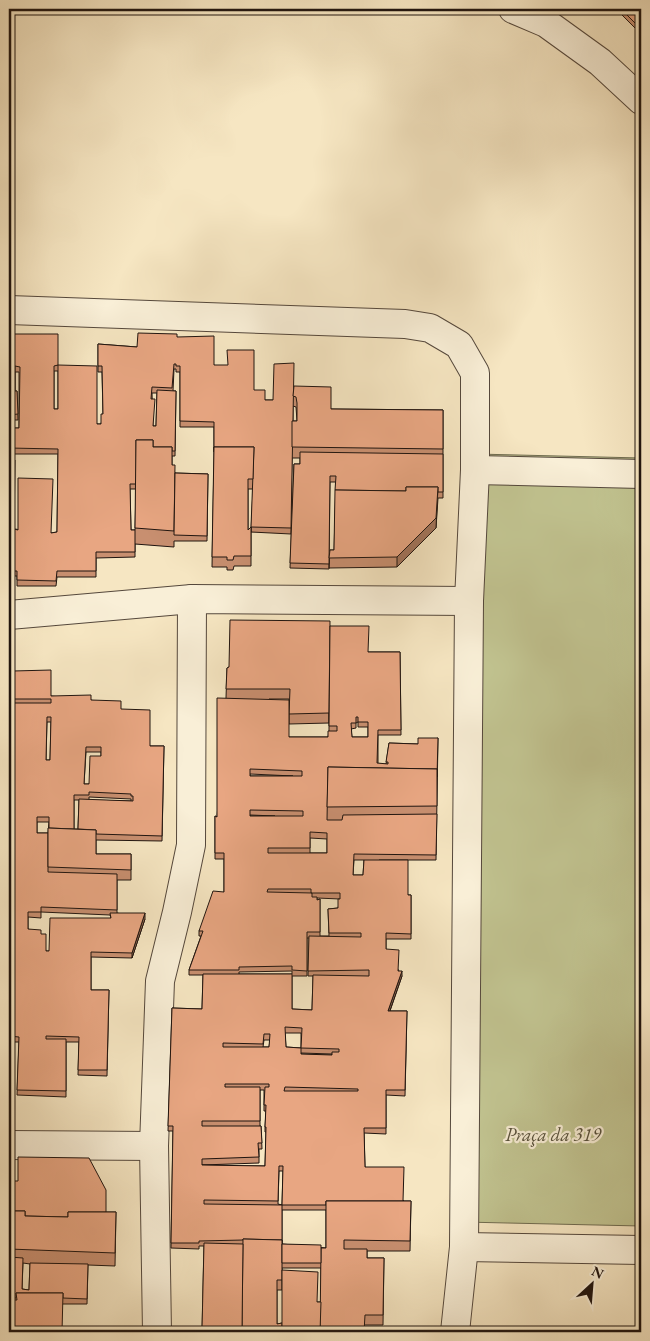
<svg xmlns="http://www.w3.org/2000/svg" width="650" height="1341" font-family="'EB Garamond',serif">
	<rect width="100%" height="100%" fill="#f6e6c2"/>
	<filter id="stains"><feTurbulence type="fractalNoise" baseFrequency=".004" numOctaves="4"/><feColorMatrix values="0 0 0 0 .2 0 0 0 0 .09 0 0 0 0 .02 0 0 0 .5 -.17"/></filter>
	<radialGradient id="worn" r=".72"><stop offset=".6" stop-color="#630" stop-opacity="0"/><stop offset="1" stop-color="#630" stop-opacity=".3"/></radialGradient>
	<path fill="#c1c390" stroke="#706c50" d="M476,454L641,458V1226L463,1222Z"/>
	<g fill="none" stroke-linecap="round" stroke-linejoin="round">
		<defs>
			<g id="minor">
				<path d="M513,9L546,23L600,62L641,100"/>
				<path d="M9,310L405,324L430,328L459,345L475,373V470L469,601L464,1247L455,1332"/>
				<path d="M475,470L641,474"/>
				<path d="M9,615L192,599L469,601"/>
				<path d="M9,1145L154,1146"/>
				<path d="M464,1247L641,1250"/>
				<path d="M157,1332L154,1146L160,981L177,912L191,845L192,599"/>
			</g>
		</defs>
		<use href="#minor" stroke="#55483c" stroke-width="30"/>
		<use href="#minor" stroke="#f9efd7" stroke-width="28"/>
	</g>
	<g fill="#c88f70" stroke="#1f140f" fill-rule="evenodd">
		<path d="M620,9H641V34L620,13Z"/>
		<path d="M9,334L58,365L97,424H101L103,414L102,372H98V344L137,347L177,337L214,365L254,390L265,400H273L293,392L331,409L443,410V498H438L436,528L397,567L329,568L330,550H334L336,482H330L329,569L290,568L294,464H300V458H292L291,534L251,532L253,489H248V530L251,527V566H234L233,570H227V567H212L214,457V427H180V372H176V369H174L173,391H176L175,456H172V465L175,473L208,474L207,541H174V547L135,544V557L96,558V577H57L56,586H17V576H9V459L14,529L51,533L57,532L58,454H9V428H19V372H15V391H17L18,420H9ZM54,371H58V409H54ZM152,393H157L156,426H153ZM293,406L296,407L297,421H293ZM130,489H136L135,530H131Z"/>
		<path d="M330,626L368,652H400L401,735H378V764H386L389,743L418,744L438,738L436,860H379L408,895H411V939H386V949L402,976L390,1011H407L405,1096L386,1095V1134L364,1133L365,1167L404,1201H411L410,1251H367V1258H384L383,1325H365L242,1332H202L204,1246H199V1249L171,1248L173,1131H168L172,1008L202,1009L203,975H189V970L201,936H199V931L224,892V859H215V816L217,817L226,698L227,668L229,667ZM269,699H289V724L329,723V705V731L328,737H289ZM358,722V727H368V737H352L351,729L356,728V723ZM250,774L293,776H250ZM250,815L275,816H250ZM310,838L327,839V853H310ZM354,860H364L363,875H353ZM317,898L340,899L338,908L328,909L329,936H320V899L317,900ZM307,938H309L308,976H313L312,1010L292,1009V976H307ZM292,971V974H239V972ZM285,1033H301V1048L286,1047ZM264,1040H270L269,1047H263ZM301,1053L332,1054V1055L301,1054ZM260,1090H264V1111H266L265,1127V1132H266L265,1166L202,1165L259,1163V1149H262L261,1126H260ZM279,1171H283L282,1205L278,1204ZM282,1210H326V1248L282,1244ZM282,1268H321V1302H317L282,1323L277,1324V1290H282Z"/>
		<path d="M9,667L13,671L51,696L91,700L121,709L150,746H164L162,841L96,840V854H131V880H117V913L145,919L132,958L91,957V990H109L107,1076L78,1075L79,1042H66V1097L17,1095L19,1042H9ZM47,722H51L50,760H46ZM86,752H101V756L89,784H84ZM89,797L131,799V801L89,800ZM74,800H79L78,829H74ZM37,822H49L48,833H37ZM41,912L110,915L111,918L49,951H46L41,934L28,929V917L41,918Z"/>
		<path d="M9,1170L12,1181L106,1212H116L115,1266L88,1265L87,1304H63L9,1332ZM23,1263L30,1264L29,1290L22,1289Z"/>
	</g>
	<g fill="#a2745b" stroke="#1f140f">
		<path d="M438,487L436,528L397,567V557Z"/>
		<path d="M145,913V919L132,958V953Z"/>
		<path d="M402,971V976L388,1016V1011Z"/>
	</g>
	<g fill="#e8a682" stroke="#1f140f" fill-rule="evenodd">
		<path d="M621,9H641V29Z"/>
		<path d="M138,333L177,334V337L214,336V365H228L227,350H254V390H265V400H273L274,364L294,363L291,528L251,527L254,447H214V452V422L180,421V366H176V364H174L172,388L152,387L151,399H155L153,426H156L157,390L176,391L175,451H172V447H153V440H136V484H130L131,530H135V552H96V571H57L56,581L17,580V571H9V459L15,460L14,529L18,530V478L53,479L51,533L57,532L58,449L9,448V428H19L20,367L15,366V391H17L18,414L9,415V334H58V365L97,366V424H101V414H103L102,366H98V344L137,347ZM58,365V409H54V366Z"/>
		<path d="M294,386L331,387V409L443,410V449L292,447V421H297V403L296,397L293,396Z"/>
		<path d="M136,440H153V447H172V465H175L174,531L135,528Z"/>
		<path d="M214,447H254L253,479H248V530L251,527V556H234L233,560H227V557H212Z"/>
		<path d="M300,452L443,454V492H438V487H406V491L335,490L336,476H330L329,564L290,563L294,464H300Z"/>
		<path d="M175,473L208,474L207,536L174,535Z"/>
		<path d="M406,487H438L436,518L397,557L329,558L330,550H334L335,490L406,491Z"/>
		<path d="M230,620L330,621L329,713L289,714L290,689H226L227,668L229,667Z"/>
		<path d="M330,626H369L368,652H400L401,730H378L377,763L388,764V762H386L389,743L418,744V738H438L437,777V769L328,767L327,820H342L343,815L437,814L436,855L354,854L353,875H363L364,860H408V895H411V934L386,933V949L399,950L398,971H402L388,1011H407L405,1090H386V1128H364L365,1167H404L403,1201H326V1205H282V1244V1240L243,1239V1240L199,1241V1243H171L173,1126H168L172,1008L202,1009L203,974H292V1009L312,1010L313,975L369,976V970L308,971L309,936L361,937V933H329L328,909L338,908V899H340V893H311V889H268L267,892L312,893V897H317V900L320,899V932H307V971L292,970V966L239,967V970H189L203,931H199L213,891L224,892V853H215V816L217,817V698L289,700V737H328V731H337V726H329ZM356,717H358V722H368V737H352L351,723H356ZM250,769L302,771V776H250ZM250,810L303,811V816H250ZM310,832L327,833V853H268V848H310ZM285,1027L302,1028L301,1048L286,1047ZM264,1034H270L269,1047H223V1043L263,1044ZM301,1048L339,1049V1052H332V1055L301,1054ZM225,1084H269V1087H265L264,1105H266L265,1127H266L265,1166L202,1165V1159L259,1157L258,1143H262L261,1126H202V1121H260V1087H225ZM285,1087L358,1089V1091H284ZM279,1166H283L282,1205L204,1204V1200L278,1201Z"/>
		<path d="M9,667H13V671L51,670V696L91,695V700L121,701V709L150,710V746H164L162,836L96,834V830L78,829L79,799L133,801V796H131V794L89,792V795H74V829L49,828V817H37V833H48V872L117,874V910L41,907V912H28V929L41,930V934H46V951H49L50,918H111L110,913H145L132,953L91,952V990H109L107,1070H78L79,1037L46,1036V1039H66V1091L17,1090L19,1037L9,1036V793H11L10,791H9ZM12,699H51V703H12ZM47,717H51L50,760H46ZM86,747H101V756H90L89,784H84Z"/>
		<path d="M328,767L437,769V806L327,807Z"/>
		<path d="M48,828L96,830V854H131V870L48,867Z"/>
		<path d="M18,1157L89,1158L106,1190V1212H68V1217L25,1216V1211H9V1170H12V1181H18Z"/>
		<path d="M326,1201H411L410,1241L344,1240V1249H367V1258H384L383,1315H365L364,1332H320L321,1248H326Z"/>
		<path d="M9,1211H25V1216L68,1217V1212H116L115,1253L9,1249Z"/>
		<path d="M243,1239L282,1240V1280H277V1324L282,1323V1332H242Z"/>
		<path d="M204,1243L243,1244L242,1330L202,1329Z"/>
		<path d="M282,1244L321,1245V1263H282Z"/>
		<path d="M9,1257L23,1258L22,1289L29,1290L30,1263L88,1264L87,1299L63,1298V1293H16V1298H9Z"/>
		<path d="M282,1270L318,1272L317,1302H321L320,1332H282Z"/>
		<path d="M16,1293H63L62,1332H9V1300H17Z"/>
	</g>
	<g text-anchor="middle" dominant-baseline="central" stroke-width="4.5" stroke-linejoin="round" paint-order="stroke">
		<g font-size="19" font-style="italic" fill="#58513c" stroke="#f9efd7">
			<text x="553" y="1134">Praça da 319</text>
		</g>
	</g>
	<rect width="650" height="1341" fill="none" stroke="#f6e6c2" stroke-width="30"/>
	<rect x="10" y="10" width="630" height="1321" fill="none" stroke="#1f140f" stroke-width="2.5"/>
	<rect x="15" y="15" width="620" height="1311" fill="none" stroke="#1f140f"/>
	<g transform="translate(592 1284) rotate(26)" stroke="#f9efd7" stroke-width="4" paint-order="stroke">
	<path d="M0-4L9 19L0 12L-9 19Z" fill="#1f140f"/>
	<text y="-8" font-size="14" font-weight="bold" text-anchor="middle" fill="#1f140f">N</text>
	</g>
	<rect width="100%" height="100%" filter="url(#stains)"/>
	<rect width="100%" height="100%" fill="url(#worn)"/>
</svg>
